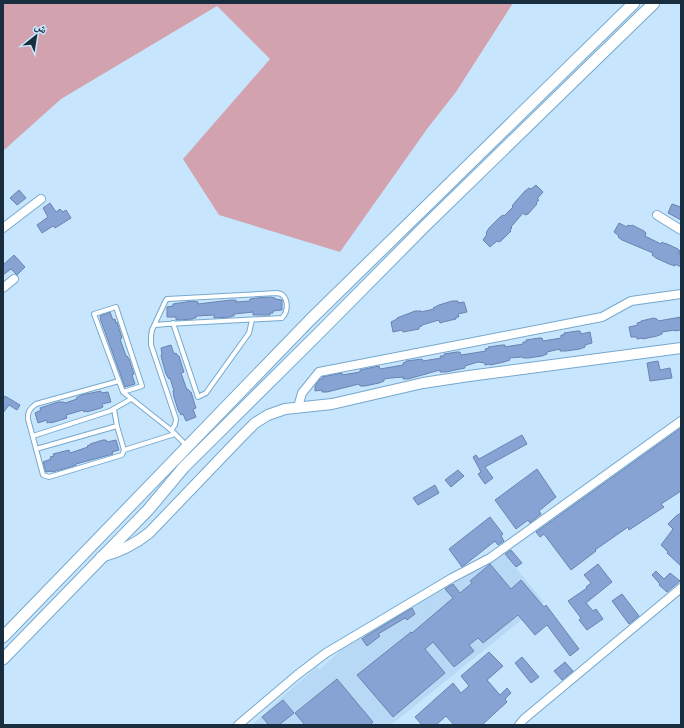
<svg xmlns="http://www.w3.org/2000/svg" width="684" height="728" font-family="'Noto Sans','Noto Naskh Arabic',sans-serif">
	<rect width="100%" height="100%" fill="#c7e6fe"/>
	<path fill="#b8d9f5" d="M500,549L544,602L391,725H252L284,695L317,667L319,670L348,644L405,612Z"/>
	<path fill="#d2a3af" d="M3,3H513L456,92L427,129L340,252L219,215L183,159L270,59L217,6L61,99L3,151Z"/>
	<g fill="#87a3d3" stroke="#6983b2">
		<path d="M536,185L543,192L537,199L539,200L536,203L537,204L528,214L525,215L523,213L511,227L512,228L510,230L511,231L501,241L499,242L497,241L490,247L483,240L487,234L486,233L489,228L499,218L503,215L504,216L513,207L512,206L516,201L525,191L529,188L531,189Z"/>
		<path d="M19,190L26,198L17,205L10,198Z"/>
		<path d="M50,203L56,212L60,209L63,212L66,210L71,218L55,228L53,226L42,233L37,225L48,217L43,208Z"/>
		<path d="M672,204L681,207V220L668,213Z"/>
		<path d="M619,223L627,227L628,225L631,226L632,225L644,231L646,233L645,236L661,244L662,242L665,244V243L678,249L680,251L679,254L681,255V267L675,264V266L669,264L656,258L652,255L653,253L622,240L618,237L619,236L614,232Z"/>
		<path d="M14,255L25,267L17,275L11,269L3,275V265Z"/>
		<path d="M270,297L275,298V299L282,300V310L273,311V313H270V315H253V312L234,314V316H231V317L214,318V315L196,316V318H193V319L179,320H176V317H167V307L173,306V304L179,303L193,301L198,302V304L231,300H236V302L250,301V299L256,298Z"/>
		<path d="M452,301H458V303L464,302L467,312L458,314L459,317H456V319L443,322L440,323L439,320L422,325V326L419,327V329L403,332L402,330L393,332L391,322L397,319V318L415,311H421V312L434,309L433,308L439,305Z"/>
		<path d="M110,312L113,320L115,319L116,323L117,322L122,338L120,339L126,356H127L129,359L134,374L132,375L135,384L125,387L101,321L100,316Z"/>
		<path d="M681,317V330L675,331V330L662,332V334L657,336L643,339V338L637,339V337H631L629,327L638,325L637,323L641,322V321L654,318L657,319L658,321Z"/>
		<path d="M577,331H580L581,334L590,332L592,343L585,345V347L580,349L566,351H560V349L547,352V354L542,356L528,358H523L522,357L509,358L510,360L504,362L490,365V364L485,365V363L478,362L468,365L465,366V368L460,369L446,372H440V370L408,379H403V377L391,378L384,379V381L379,383L365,386H360L359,384L327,392H322V390L315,391V386L320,379H323L322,377L342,373V375L360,372V370L379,366L380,369L403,365V363L406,362V361L422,359L423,361L441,358L440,356H444V354L457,352H460L461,355L486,351L485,349L489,348L488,347L502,345H505V347L523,344V342H526V340L539,338H542L543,341L561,338V335H564V333Z"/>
		<path d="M171,345L174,354L176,353L178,356H179L183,369L184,372L181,373L187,390L188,389L190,392H191L195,405L196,408L193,409L196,417L186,421L183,414L181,415L178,410L174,397L173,391H174L170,378L169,379L166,374L162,360L161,355H162L161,348Z"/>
		<path d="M658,361L660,370L670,368L672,378L650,381L647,363Z"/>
		<path d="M101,391V393L108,392L111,402L102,404L103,407L101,408L87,412V411L84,412L83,410L66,415L67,418L64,419L51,423V422L47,423V420L38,423L35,413L41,410L40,408L58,402H64L65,403L77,399L76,398L81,395Z"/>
		<path d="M5,396L20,405L17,410L9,405L3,413V400Z"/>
		<path d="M681,428V491L661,504L664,507L629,530L628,527L595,550L596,551L571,570L544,534L540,537L536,532Z"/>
		<path d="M522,435L527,444L485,467L493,478L485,484L478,474L481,472L473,457L476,455L479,459Z"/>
		<path d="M103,440H106L107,442L116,440L119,450L112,452L113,454L76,464V465L71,467L52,472V471L46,472L43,462L51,459L50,457L54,456L53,454L69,450L70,453L88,447L87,446L90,445V444Z"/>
		<path d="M537,469L556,497L539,511L541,514L530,523L528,520L516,529L495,500Z"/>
		<path d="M458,470L464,476L451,487L445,480Z"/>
		<path d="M435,485L439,493L418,505L413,498Z"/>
		<path d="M681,513V566L667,553L668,552L661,545L673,529L668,524L676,516Z"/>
		<path d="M490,517L503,534L501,536L504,541L498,545L495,541L462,567L449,549Z"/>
		<path d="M511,550L522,563L516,567L505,554Z"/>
		<path d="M490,564L511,589L521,580L544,607L546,605L579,649L570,656L547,625L535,635L518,615L483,643L478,638L469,645L474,651L454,667L433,642L425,649L445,673L393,717L357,675L411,632L412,633L453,598L445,589L453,584L460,593L472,583L470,581Z"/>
		<path d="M598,564L612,582L586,603L593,611L596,609L603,619L587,630L579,620L581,618L568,601L587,588L586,587L591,583L584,575Z"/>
		<path d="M656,571L664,579L670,573L680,581L667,592L659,585L660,584L652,575Z"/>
		<path d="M622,594L639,616L629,624L612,601Z"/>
		<path d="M412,608L415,614L407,620L405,618L378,634L380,636L367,646L362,639L366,636Z"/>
		<path d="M489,652L503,666L487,680L500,695L507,688L511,693L505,699L507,702L482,725H454L446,716L436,725H422L415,717L453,683L461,693L469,686L461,676Z"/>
		<path d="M522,657L539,677L531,683L515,663Z"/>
		<path d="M565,662L573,671L562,680L554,671Z"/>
		<path d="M337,679L373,722L370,725H305L295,713Z"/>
		<path d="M283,700L294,713L279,725H269L262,717Z"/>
	</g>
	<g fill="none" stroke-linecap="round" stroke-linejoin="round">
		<defs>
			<g id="service">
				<path d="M173,323L198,397L206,393L249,333L252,320"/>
				<path d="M155,325L167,324L282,318C289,311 289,294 277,293L167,299L165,302L152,330L151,336V345L176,419L175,425L171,430"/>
				<path d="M123,392L142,386L116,307L94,314L123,392L171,430L186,445"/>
				<path d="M114,409L117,426L124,450L122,455L49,477L43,475L28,419C27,412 30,408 36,404L119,381"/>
				<path d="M33,436L110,411L131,399"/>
				<path d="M36,449L117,426"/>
				<path d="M124,450L175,434"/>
			</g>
			<g id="minor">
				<path d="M657,215L681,230"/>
				<path d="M3,228L41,199"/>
				<path d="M3,288L14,279"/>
				<path d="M298,407L302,393L319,372L602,317L631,301L681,294"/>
				<path d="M238,725L297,675L326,653L452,578L490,558L681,421"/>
				<path d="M519,725L524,719L681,588"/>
			</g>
			<path id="tertiary" d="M101,557C119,552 134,545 149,533L241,437L255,423L268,415L285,409L332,404L423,383L469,376L681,348"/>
			<g id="secondary">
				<path d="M3,637L310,320L634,3"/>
				<path d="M3,659L148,510L184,467L320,332L424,227L654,3"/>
			</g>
		</defs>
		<use href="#service" stroke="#75a8ce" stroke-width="6"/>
		<use href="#minor" stroke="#75a8ce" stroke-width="10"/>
		<use href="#tertiary" stroke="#75a8ce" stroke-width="12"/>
		<use href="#secondary" stroke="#75a8ce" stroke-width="13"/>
		<use href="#service" stroke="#fff" stroke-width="4"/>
		<use href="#minor" stroke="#fff" stroke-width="8"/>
		<use href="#tertiary" stroke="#fff" stroke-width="10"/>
		<use href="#secondary" stroke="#fff" stroke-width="11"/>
	</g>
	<rect width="684" height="728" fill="none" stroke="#182d3d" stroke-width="8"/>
	<g transform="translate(36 36) rotate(30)" stroke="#c7e6fe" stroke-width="3" paint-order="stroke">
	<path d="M0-3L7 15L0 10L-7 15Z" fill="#182d3d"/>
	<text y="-6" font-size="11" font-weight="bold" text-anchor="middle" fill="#182d3d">ش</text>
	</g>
</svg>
